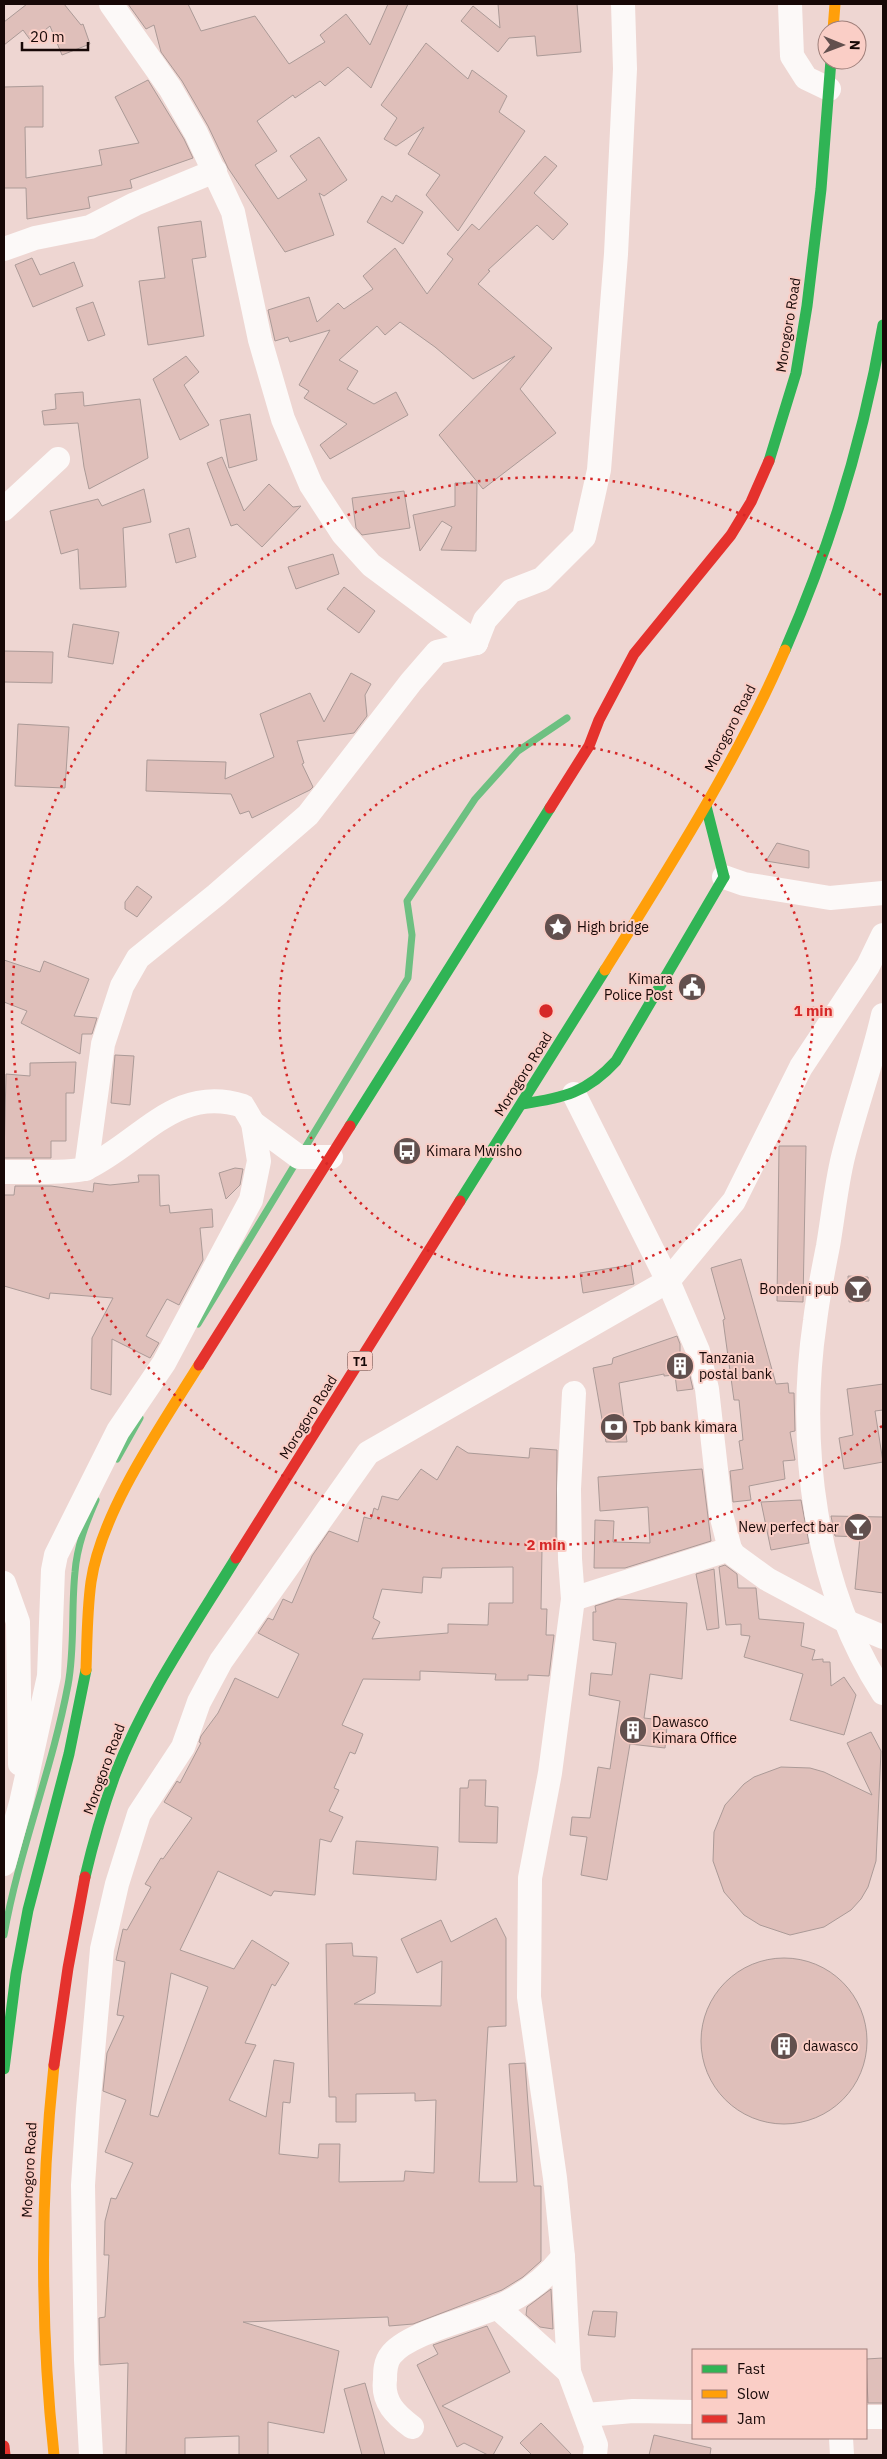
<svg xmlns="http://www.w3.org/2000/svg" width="887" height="2459" font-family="'IBM Plex Sans',sans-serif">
	<rect width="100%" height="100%" fill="#eed6d2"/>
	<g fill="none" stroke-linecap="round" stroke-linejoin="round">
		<g stroke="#6dc081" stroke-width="7">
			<path d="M198,1324L408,978L412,935L407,901L475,799L518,751L567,718"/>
			<path d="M117,1459L140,1418"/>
			<path d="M4,1935C19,1850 52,1770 68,1685C75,1648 71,1610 75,1572C77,1546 86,1523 96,1500"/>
		</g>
	</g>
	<g fill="#dfbfba" stroke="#ab9a97" fill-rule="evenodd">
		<path d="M27,4H64L81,25L83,24L90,44L62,55L50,26L31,41L23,30L4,45V22Z"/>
		<path d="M128,4H188L201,31L255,16L289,64L325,42L320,35L346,14L370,45L388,4H408L371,88L348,67L325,86L320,81L295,98L293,95L257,121L277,151L255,165L278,199L307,180L290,156L319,137L347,180L324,196L319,193L334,235L285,252L228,168L208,126L182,81L161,52L154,25L146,29Z"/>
		<path d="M498,4H577L581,52L537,56L535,36L509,38L498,52L461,21L473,6L500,28Z"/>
		<path d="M426,43L468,79L472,70L507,96L499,112L525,131L458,231L426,195L440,175L408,154L424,127L396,146L384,139L397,118L381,105Z"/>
		<path d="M148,80L184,139L193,158L130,180L132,188L88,197L90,208L27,219L26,188H4V87L43,86V127H25L26,178L102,165L99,150L139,143L115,97Z"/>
		<path d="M545,156L557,166L534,193L568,224L553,240L537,225L488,270L490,271L478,284L552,348L520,389L556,433L483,489L439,435L515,356L473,379L435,347L400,322L385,335L377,326L339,360L358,371L347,389L374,404L396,392L408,415L330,459L320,445L347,424L304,398L309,391L299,385L330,330L290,342L288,337L275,341L268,310L309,297L317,322L338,303L344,309L373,289L363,276L395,248L427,294L453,259L447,254L472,224L479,230Z"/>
		<path d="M396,195L423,212L403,244L367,222L382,196L392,202Z"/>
		<path d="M201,221L206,257L192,259L204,336L148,345L139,281L165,278L158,227Z"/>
		<path d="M32,258L40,275L74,262L83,286L33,307L15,265Z"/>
		<path d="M93,302L105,335L88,341L76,308Z"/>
		<path d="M186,356L199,372L184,385L209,425L180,440L153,379Z"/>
		<path d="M83,392L84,406L140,399L148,458L89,489L84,467L78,423L44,425L42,411L56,409L55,394Z"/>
		<path d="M250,414L257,460L229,468L220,420Z"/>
		<path d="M222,457L244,511L269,484L293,507L301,506L262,547L237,524L231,526L207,463Z"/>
		<path d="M455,483H477L476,551L441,550L452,527L442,521L420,551L413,515L455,506Z"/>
		<path d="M144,489L151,522L123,528L126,587L80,589L78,549L61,554L50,511L98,499L102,506Z"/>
		<path d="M404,491L410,528L362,535L356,528L352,498Z"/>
		<path d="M189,528L196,557L176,563L169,534Z"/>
		<path d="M333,554L339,574L296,589L288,567Z"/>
		<path d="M344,587L375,611L359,633L327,609Z"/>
		<path d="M73,624L119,632L113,664L68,657Z"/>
		<path d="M4,651L53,652L52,683L4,682Z"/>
		<path d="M351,673L371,684L365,695L367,716L354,733L297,741L304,763L302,764L313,787L310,790L252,818L249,811L240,814L231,794L146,791L147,760L226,762L225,779L274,757L260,714L310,693L324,722Z"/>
		<path d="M18,724L69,727L65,788L15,786Z"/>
		<path d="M777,843L809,851V868L766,861Z"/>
		<path d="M137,886L152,897L137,917L125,909V902Z"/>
		<path d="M4,960L40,972L44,961L89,979L74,1016L97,1018L92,1034H82L80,1054L21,1023L27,1011L4,1002Z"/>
		<path d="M115,1055L134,1056L130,1105L111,1103Z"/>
		<path d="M76,1062L74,1093H66V1141H51V1158H4L6,1074L30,1076V1063Z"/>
		<path d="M779,1146H806L803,1302L777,1301Z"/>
		<path d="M235,1168L243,1169L240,1185L226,1199L219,1173Z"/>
		<path d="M138,1175H159L160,1206L169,1205L170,1213L212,1209L213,1227L200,1228L203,1260L179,1305L167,1299L146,1336L159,1343L150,1358L112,1339L111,1395L91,1389L92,1338L113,1298L50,1293L49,1299L4,1286V1195H14L15,1186H51L93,1192L94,1183L110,1185L139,1182Z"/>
		<path d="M741,1259L776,1384L788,1383L789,1393H794L795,1431L790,1432L795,1460L783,1461L785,1479L749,1486L751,1500L733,1502L730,1471L743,1469L739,1441L743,1440L739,1400H734L723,1320L725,1319L711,1268Z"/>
		<path d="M631,1265L634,1284L583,1293L580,1273Z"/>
		<path d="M848,1276L868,1277L869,1301L849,1302Z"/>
		<path d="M677,1336L680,1344V1355H685L693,1389L677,1391L675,1375L664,1376V1374L619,1383L627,1442H606L593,1368L612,1364L613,1358Z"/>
		<path d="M883,1384V1410L875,1411L883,1462L844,1469L839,1438L853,1435L847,1389Z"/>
		<path d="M457,1446L468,1453L529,1458L530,1448L557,1450L556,1549H542L541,1609H547L546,1635H554L549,1676L528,1675V1680H495L496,1674L420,1671V1680L363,1679L342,1725L363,1734L355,1754L350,1752L334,1788L339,1790L329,1811L343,1817L331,1842L320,1839L315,1895L274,1891L271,1896L218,1871L180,1950L234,1969L252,1940L289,1963L275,1986L272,1984L245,2043L256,2045L229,2100L266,2117L274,2060L294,2063L290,2103L283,2102L279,2154L318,2158L319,2144H340L339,2182L404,2181L405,2171L434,2173L436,2100L415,2101V2093L356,2094V2122H336V2097H329L326,1944L352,1943L353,1956L377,1957L375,1993L354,2004L441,2006L442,1961L417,1973L401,1939L441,1920L451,1942L496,1918L506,1938V2026L488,2027L479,2182H517L509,2064L525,2063L534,2186H541V2261L523,2277L502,2290L413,2324L389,2326L388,2317L243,2322L339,2351L324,2433L268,2422V2455H239V2436L185,2438V2455H126L128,2363L100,2365L99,2318L105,2317L109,2255H104L105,2221L111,2198L116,2199L133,2163L105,2152L126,2100L103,2091L107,2053L124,2016L117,2015L125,1962L116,1960L123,1929L127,1930L151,1887L145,1884L161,1858L163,1859L192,1818L164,1802L177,1781L180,1783L201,1743L199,1742L201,1736L218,1713L235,1678L278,1698L299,1654L258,1633L268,1618L273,1620L283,1599L292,1603L312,1556L329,1531L358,1542L364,1517L371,1519L374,1508L378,1510L382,1496L398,1500L421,1469L437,1480ZM513,1567V1603H489L488,1625L448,1624V1633L372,1639L380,1622L373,1618L382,1589L422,1593L423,1577L441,1578L442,1568ZM171,1973L208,1987L158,2117L150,2115Z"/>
		<path d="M702,1469L711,1541L625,1568H594L595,1520L614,1521L613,1542L650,1543L648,1507L600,1511L598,1477Z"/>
		<path d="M801,1500L809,1543L771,1550L761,1502Z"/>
		<path d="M831,1516L883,1517V1593L855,1589L860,1537L835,1536Z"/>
		<path d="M725,1565L737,1574L738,1588H756L759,1619L804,1623L801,1646L815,1650L812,1660L823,1659V1662H830L831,1686L844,1677L856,1695L844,1735L790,1720L803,1674L744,1657L750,1636L741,1635V1624L726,1625L719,1567Z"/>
		<path d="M714,1569L719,1628L707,1630L696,1574Z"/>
		<path d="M617,1599L687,1603L682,1679L650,1674L644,1718L653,1719L652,1724L667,1727L665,1748L630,1744L607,1880L581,1875L587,1837L570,1835L572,1817L590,1818L598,1767L610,1769L620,1701L589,1695L591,1673L612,1675L616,1643L593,1640V1612H596L595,1606Z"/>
		<path d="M871,1732L881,1751L876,1861L868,1887L861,1899L851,1910L824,1927L790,1935L760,1925L744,1915L724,1892L713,1861L714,1832L725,1805L744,1784L754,1777L781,1767L810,1768L824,1772L872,1795L847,1743Z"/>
		<path d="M469,1780H486L485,1806L498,1807L497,1843L459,1842L460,1788H468Z"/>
		<path d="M356,1841L438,1847L436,1880L353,1874Z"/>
		<circle cx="784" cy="2041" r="83"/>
		<path d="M551,2289L553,2329L540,2327L526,2315L527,2307Z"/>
		<path d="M593,2311L617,2312L615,2337L588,2335Z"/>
		<path d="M487,2326L510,2372L442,2406L503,2437L493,2455H488L464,2443L457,2447L417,2365L438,2354L433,2345Z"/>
		<path d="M883,2358V2403H868L866,2359Z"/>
		<path d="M365,2383L385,2455H362L344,2389Z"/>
		<path d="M541,2423L572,2455H532L520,2443Z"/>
		<path d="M654,2435L711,2448L710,2455H649Z"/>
	</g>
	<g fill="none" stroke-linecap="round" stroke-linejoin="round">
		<g stroke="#fcf9f8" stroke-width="24">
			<path d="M111,4L170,88L196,133L233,212L260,340L283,419L311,485L343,534L371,565L476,643"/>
			<path d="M790,4L792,56L806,78L829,89"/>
			<path d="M4,249L35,238L90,227L135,204L215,171"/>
			<path d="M4,509L58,459"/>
			<path d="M476,643L485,620L511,591L542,579L584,537L599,470L616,254L625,69L623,4"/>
			<path d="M724,877L744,884L830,898L883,893"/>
			<path d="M883,1015C872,1063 855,1109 843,1157C836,1186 833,1217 828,1246C823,1271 818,1296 815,1321C797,1444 814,1587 883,1693"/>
			<path d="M574,1094L668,1281L698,1351L707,1389L721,1514L730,1549L734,1555L767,1579L847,1622L883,1637"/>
			<path d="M86,1169L103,1044L122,986L138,958L216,895L308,815L411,682L437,652L476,643"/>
			<path d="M4,1172C18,1172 78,1173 87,1168C141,1142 176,1084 243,1106L253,1123L299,1157H331"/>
			<path d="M574,1393L569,1489L570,1559L573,1599L550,1773L530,1878L529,1997L555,2178L563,2257L569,2372L596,2445L595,2455"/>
			<path d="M4,1583L18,1622L20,1764"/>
			<path d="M573,1599L730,1549"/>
			<path d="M4,1864L21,1803L49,1676L53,1570L56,1555L118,1431L164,1363L251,1200L259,1161L253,1123"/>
			<path d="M497,2307L569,2372"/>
			<path d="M586,2415L633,2411L693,2412"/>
			<path d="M866,2417H883"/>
			<path d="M412,2427C396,2415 382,2402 385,2380C385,2372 385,2362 391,2355C409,2331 479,2318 508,2302C529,2291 548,2276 563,2257"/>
			<path d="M841,2438L842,2455"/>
			<path d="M91,2455L86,2360L83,2185L88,2109L102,1949L117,1884L139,1814L183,1747L199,1702L221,1661L368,1453L668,1281L734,1201L801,1067L868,966L883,935"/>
		</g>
		<g stroke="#30b455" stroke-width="11">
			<path d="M769,461L796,373L807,306L821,189L831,60"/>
			<path d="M785,650C830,547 864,436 883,325"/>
			<path d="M706,806L724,877"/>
			<path d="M522,1104C563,1098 587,1093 616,1061L724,877"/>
			<path d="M350,1126L550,808"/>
			<path d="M460,1201L605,970"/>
			<path d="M85,1877C93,1843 103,1808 115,1775C145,1697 193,1628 236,1558"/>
			<path d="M4,2069L16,1974L28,1910L69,1754L86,1670"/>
		</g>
		<g stroke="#ff9f0a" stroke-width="11">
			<path d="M833,30L835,4"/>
			<path d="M605,970C670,866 736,763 785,650"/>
			<path d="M86,1670C87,1641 87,1611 91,1582C101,1512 161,1426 199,1365"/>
			<path d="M54,2455C40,2325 40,2196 54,2065"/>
		</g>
		<g stroke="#e5322d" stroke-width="11">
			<path d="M550,808L589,746L599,720L634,654L731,535L751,502L769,461"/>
			<path d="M199,1365L350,1126"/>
			<path d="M236,1558L460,1201"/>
			<path d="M54,2065L68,1968L85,1877"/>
			<path d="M4,2446L5,2455"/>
		</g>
	</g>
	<g fill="none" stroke="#d62828" stroke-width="2.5" stroke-dasharray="2.5 5">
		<circle cx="546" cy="1011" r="267"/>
		<path d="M882 1426A534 534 0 1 1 882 596"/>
	</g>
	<defs>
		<symbol id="sight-disc" viewBox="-11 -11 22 22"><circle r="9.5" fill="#62504e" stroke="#facec6"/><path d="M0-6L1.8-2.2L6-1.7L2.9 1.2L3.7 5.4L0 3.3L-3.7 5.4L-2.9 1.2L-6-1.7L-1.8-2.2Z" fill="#fff"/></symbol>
		<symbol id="civic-disc" viewBox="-11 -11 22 22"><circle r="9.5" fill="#62504e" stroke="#facec6"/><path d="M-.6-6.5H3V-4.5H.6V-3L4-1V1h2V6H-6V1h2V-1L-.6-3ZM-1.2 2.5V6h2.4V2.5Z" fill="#fff"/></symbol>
		<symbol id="bus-disc" viewBox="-11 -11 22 22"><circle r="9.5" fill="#62504e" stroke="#facec6"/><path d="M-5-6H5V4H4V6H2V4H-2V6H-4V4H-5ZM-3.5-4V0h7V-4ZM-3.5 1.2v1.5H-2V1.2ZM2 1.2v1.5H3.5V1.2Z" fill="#fff"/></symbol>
		<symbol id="bar-disc" viewBox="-11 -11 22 22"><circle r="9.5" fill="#62504e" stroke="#facec6"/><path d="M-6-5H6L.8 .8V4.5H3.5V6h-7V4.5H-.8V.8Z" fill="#fff"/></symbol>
		<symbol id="building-disc" viewBox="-11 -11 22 22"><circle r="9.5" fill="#62504e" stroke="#facec6"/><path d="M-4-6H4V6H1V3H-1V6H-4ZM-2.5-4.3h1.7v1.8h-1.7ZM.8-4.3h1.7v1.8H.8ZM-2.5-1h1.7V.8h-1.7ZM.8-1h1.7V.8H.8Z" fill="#fff"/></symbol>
		<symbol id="bank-disc" viewBox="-11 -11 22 22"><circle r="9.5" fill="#62504e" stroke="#facec6"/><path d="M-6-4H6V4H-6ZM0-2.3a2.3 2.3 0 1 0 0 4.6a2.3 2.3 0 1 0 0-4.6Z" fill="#fff"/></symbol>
	</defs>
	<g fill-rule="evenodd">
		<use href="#sight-disc" x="542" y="911" width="32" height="32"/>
		<use href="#civic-disc" x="676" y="971" width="32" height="32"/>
		<use href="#bus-disc" x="391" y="1135" width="32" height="32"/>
		<use href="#bar-disc" x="842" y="1273" width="32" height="32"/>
		<use href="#building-disc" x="664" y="1350" width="32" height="32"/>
		<use href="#bank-disc" x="598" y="1411" width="32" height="32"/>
		<use href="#bar-disc" x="842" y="1511" width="32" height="32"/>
		<use href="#building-disc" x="617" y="1714" width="32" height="32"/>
		<use href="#building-disc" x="768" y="2030" width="32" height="32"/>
	</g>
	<g text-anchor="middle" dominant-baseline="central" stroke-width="4" stroke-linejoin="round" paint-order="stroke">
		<rect fill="#facec6" stroke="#5b4340" stroke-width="1" x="347.5" y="1351.5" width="25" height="19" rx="4"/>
		<g font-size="12" font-weight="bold" fill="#170807">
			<text x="360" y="1361">T1</text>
		</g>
		<g font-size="14" fill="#170807" stroke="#facec6">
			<text transform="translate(788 325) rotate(-81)">Morogoro Road</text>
			<text transform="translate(730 728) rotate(-63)">Morogoro Road</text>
			<text transform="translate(523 1074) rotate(-58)">Morogoro Road</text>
			<text transform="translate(308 1417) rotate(-58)">Morogoro Road</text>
			<text transform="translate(104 1769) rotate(-70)">Morogoro Road</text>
			<text transform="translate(29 2170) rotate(-87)">Morogoro Road</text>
		</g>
		<g font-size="14" fill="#170807" stroke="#facec6" text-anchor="start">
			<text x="577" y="927">High bridge</text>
			<text x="673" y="979" text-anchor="end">Kimara<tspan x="673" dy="16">Police Post</tspan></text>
			<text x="426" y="1151">Kimara Mwisho</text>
			<text x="839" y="1289" text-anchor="end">Bondeni pub</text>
			<text x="699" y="1358">Tanzania<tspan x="699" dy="16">postal bank</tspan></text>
			<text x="633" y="1427">Tpb bank kimara</text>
			<text x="839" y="1527" text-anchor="end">New perfect bar</text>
			<text x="652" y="1722">Dawasco<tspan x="652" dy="16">Kimara Office</tspan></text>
			<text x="803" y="2046">dawasco</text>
		</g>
	</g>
	<circle cx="546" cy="1011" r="8" fill="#d62828" stroke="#facec6" stroke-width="2.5"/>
	<g font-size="15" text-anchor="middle" font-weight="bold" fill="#d62828" stroke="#facec6" stroke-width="4" stroke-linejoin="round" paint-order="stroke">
		<text x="813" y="1016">1 min</text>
		<text x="546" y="1550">2 min</text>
	</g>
	<rect width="887" height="2459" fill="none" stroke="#170807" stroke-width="10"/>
	<rect x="692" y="2349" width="175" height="90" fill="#facec6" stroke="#9f7f7a"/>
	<rect x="702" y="2365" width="25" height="8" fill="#30b455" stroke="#9f7f7a"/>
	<text x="737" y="2374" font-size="15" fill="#170807">Fast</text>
	<rect x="702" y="2390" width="25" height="8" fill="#ff9f0a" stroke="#9f7f7a"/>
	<text x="737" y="2399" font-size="15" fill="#170807">Slow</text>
	<rect x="702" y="2415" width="25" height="8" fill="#e5322d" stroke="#9f7f7a"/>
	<text x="737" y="2424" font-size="15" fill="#170807">Jam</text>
	<g transform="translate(842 45) rotate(91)"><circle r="24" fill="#facec6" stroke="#9f7f7a"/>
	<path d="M0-4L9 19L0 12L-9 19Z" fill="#62504e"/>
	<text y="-8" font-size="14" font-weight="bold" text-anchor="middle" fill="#170807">N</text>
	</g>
	<path d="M22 42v8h66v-8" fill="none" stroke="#170807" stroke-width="2.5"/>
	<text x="30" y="42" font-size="15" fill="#170807" stroke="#facec6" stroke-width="4" paint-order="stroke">20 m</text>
</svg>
